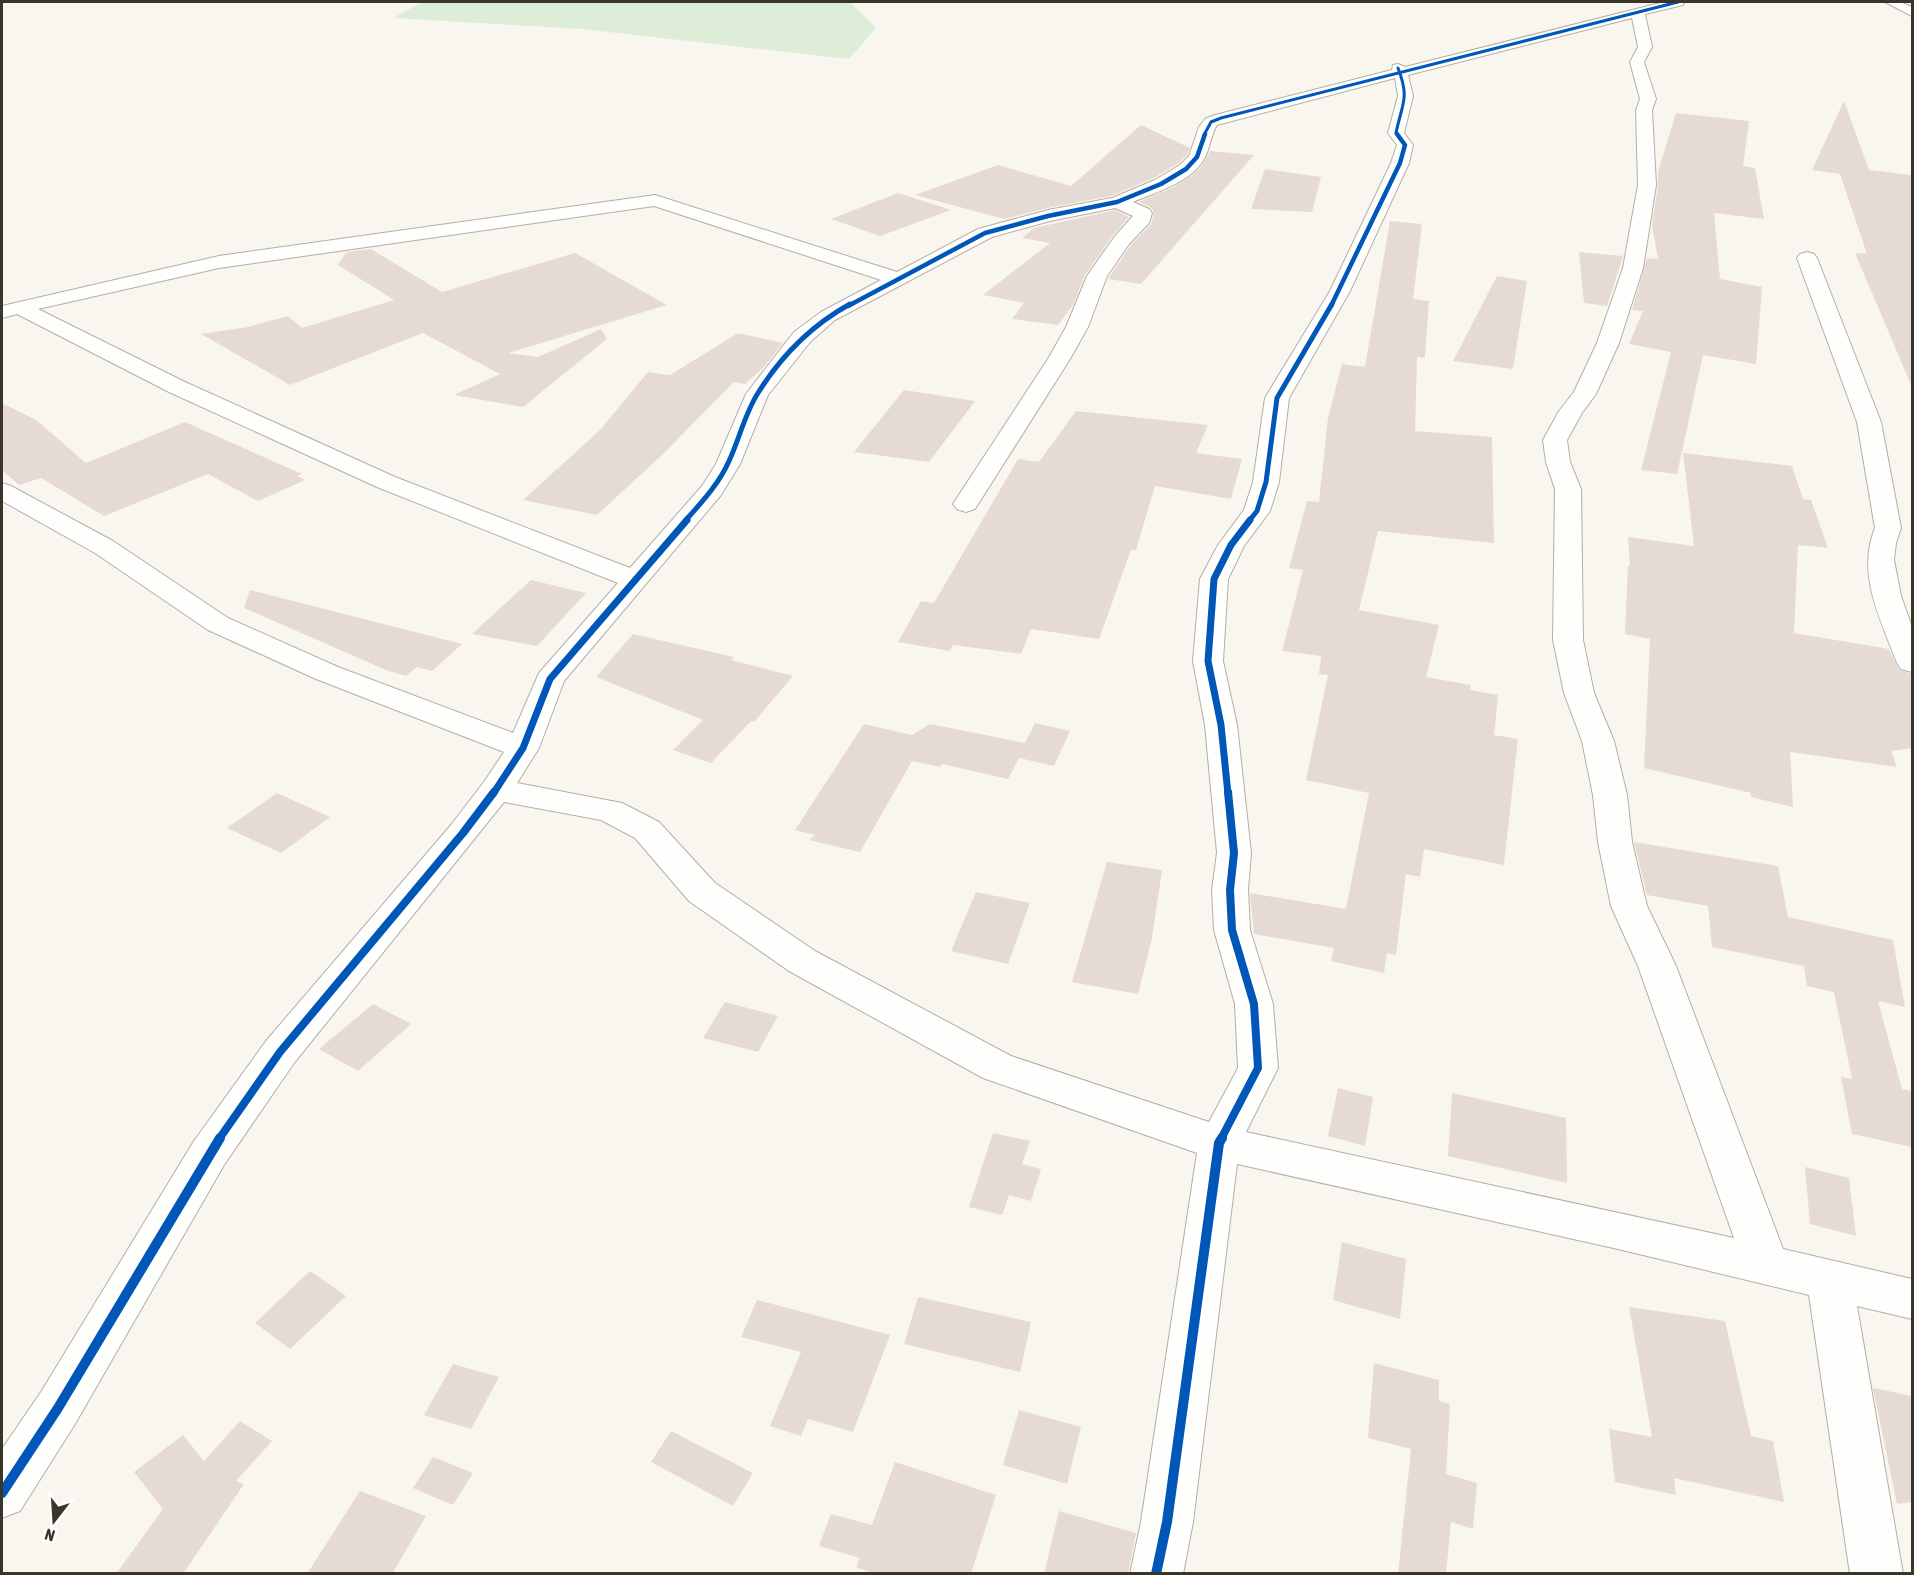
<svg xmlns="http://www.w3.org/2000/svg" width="1914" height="1575" font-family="'Asap Condensed',sans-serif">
	<rect width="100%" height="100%" fill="#f9f6ef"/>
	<path fill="#ddedd8" d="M422,2H850L876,28L849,59L582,29L393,18Z"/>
	<g fill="#e6dbd4">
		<path d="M1844,101L1869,170L1912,175V387L1855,253L1867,254L1840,174L1812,170Z"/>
		<path d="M1676,113L1749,121L1743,166L1755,168L1764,219L1714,213L1720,279L1762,287L1756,364L1703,355L1677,474L1641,470L1671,352L1629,344L1643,311L1632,310L1647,258L1658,259L1652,225L1658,185V172Z"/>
		<path d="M1141,125L1190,148L1187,155L1179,163L1154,178L1111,196L1047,208L1004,219L915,195L998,165L1071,186Z"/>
		<path d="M1210,151L1254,155L1141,284L1108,279L1131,245L1151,224L1154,212L1150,207L1139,202L1174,187L1193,175L1201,167Z"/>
		<path d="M1265,169L1321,177L1312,212L1251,209Z"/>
		<path d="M898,193L951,210L880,236L831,219Z"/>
		<path d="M1115,210L1129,217L1113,235L1085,275L1073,305L1058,325L1012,319L1024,303L983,295L1050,243L1022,238L1034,228Z"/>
		<path d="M1390,221L1422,224L1413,299L1429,301L1425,358L1417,357L1415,431L1492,437L1494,543L1378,531L1359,610L1439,625L1426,677L1471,685L1470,690L1498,695L1494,735L1518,739L1504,865L1424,849L1420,877L1406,874L1396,955L1387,953L1384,973L1331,961L1334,948L1254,934L1250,893L1346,909L1369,793L1306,780L1328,675L1319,674L1321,656L1282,651L1303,570L1289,568L1307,501L1319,502L1328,418L1342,364L1365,367Z"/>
		<path d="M371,249L442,292L575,253L667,305L508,353L538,357L601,329L607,339L523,407L454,395L500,374L423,333L290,385L201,334L248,327L288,316L302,328L394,300L338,265L346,252Z"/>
		<path d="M1579,252L1623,256L1607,306L1584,303Z"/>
		<path d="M1497,276L1527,281L1513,369L1453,361Z"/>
		<path d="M738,333L783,343L765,366L745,384L734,382L663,454L597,515L523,500L600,430L648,372L670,375Z"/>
		<path d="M904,390L975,401L929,462L854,452Z"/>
		<path d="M2,403L36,420L86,463L185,422L302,474L297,476L305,480L258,501L208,474L104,516L41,478L19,485L2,470Z"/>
		<path d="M1076,411L1208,425L1196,453L1242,459L1231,499L1155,486L1136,550H1131L1099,639L1031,629L1021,654L953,645L950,651L898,642L921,601L934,603L1018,459L1039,462Z"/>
		<path d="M1683,453L1792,466L1803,499L1811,500L1828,548L1798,545L1794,633L1889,649L1899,670L1912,674V748L1891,751L1897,767L1790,752L1793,807L1751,797V793L1644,768L1650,639L1625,634L1628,566H1630L1628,537L1694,546Z"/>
		<path d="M531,580L586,593L537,646L472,634Z"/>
		<path d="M250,590L462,644L432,671L417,667L406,676L386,670L244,608Z"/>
		<path d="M633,634L734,657L731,660L793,676L754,722L751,721L711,763L673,750L703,720L596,677Z"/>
		<path d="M1035,723L1070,731L1054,766L1019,758L1008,779L942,764L940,767L912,761L860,852L809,840L815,835L795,830L864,724L912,735L930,724L1025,743Z"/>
		<path d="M277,793L330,817L281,853L227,828Z"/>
		<path d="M1634,842L1778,866L1788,917L1893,940L1905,1007L1878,1001L1902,1089L1912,1091V1147L1852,1134L1841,1077L1852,1079L1834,992L1807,986L1804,966L1712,947L1708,906L1647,895Z"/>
		<path d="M1107,862L1162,870L1152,938L1138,994L1072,982Z"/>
		<path d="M976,892L1030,903L1008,964L951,951Z"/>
		<path d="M725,1002L778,1016L758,1052L703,1038Z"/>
		<path d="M373,1004L411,1024L358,1071L319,1049Z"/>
		<path d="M1338,1088L1373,1097L1365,1146L1328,1136Z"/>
		<path d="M1452,1093L1566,1118L1567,1183L1448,1156Z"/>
		<path d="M993,1133L1030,1141L1022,1164L1041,1169L1031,1201L1009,1195L1002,1215L969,1207Z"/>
		<path d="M1805,1167L1849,1178L1856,1236L1810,1224Z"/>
		<path d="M1342,1242L1406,1259L1400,1319L1333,1300Z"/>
		<path d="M310,1271L346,1296L290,1349L255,1323Z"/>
		<path d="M918,1297L1031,1322L1020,1372L904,1344Z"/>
		<path d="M757,1300L890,1335L853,1432L808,1419L801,1436L770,1426L801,1352L741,1337Z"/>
		<path d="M1629,1307L1725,1321L1751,1436L1773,1441L1784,1502L1674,1478L1676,1495L1615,1482L1609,1429L1652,1437Z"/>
		<path d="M1374,1363L1439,1380V1401L1450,1404L1446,1474L1477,1483L1473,1529L1451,1522L1446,1574H1398L1411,1449L1368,1438Z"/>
		<path d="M453,1364L499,1377L471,1429L424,1415Z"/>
		<path d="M1873,1388L1912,1396V1502L1897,1504Z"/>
		<path d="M1019,1410L1081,1427L1067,1484L1003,1465Z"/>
		<path d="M240,1421L272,1441L236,1481L244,1484L183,1574H116L163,1509L134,1472L183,1435L204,1461Z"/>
		<path d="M671,1431L753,1473L733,1506L651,1462Z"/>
		<path d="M433,1457L473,1473L453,1505L413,1488Z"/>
		<path d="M895,1462L996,1495L971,1574H875L856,1567L860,1558L819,1546L831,1514L872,1525Z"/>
		<path d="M360,1491L426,1516L392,1574H307Z"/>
		<path d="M1059,1511L1136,1533L1128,1574H1044Z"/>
	</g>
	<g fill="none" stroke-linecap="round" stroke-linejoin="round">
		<defs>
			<g id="minor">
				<path d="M1664,2H1684L1683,5L1645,14L1652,47L1644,62L1656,99L1652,110L1656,185L1643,268L1619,343L1596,394L1582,413L1567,440L1570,462L1581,489L1583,640L1594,693L1614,741L1627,795L1632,842L1647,906L1676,966L1783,1249L1912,1279V1319L1857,1306L1903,1574H1850L1809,1295L1618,1249L1237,1164L1193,1522L1183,1574H1130L1141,1522L1197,1153L983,1078L789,971L689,901L635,838L601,820L504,802L294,1063L224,1165L75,1424L20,1511L2,1518V1449L41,1392L194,1141L266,1041L451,825L484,782L504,752L316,679L208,630L95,553L2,501V483L11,486L113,541L228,618L338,667L513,733L539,673L618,583L377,487L169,392L17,314L2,318V306L219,256L655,195L897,272L978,229L1048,210L1112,198L1155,180L1180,165L1189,156L1199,127L1205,119L1215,115L1392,70L1393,65L1398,64L1405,67ZM1632,18L1638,47L1630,62L1640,99L1636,110L1638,185L1623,268L1597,343L1574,392L1559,411L1543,440L1546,462L1555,489L1553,640L1564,693L1582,741L1593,795L1598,842L1611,906L1638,966L1734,1238L1246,1132L1278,1068L1273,1004L1250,930L1248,890L1251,853L1237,725L1223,661L1228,579L1244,546L1270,511L1279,482L1289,398L1350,291L1409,163L1413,145L1404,133L1413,96L1408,75ZM1395,78L1398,96L1388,133L1397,145L1391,163L1330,291L1265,398L1253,482L1244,510L1218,545L1200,579L1193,661L1205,725L1217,853L1212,890L1214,930L1235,1004L1238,1068L1209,1122L1011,1056L815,951L715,883L659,822L622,803L517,783L539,748L564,681L721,495L740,464L768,395L810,342L835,320L992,237L1050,221L1115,208L1133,216L1115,236L1087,276L1066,327L1048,359L953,504L957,509L966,512L975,509L1070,359L1088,327L1107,276L1129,244L1149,223L1152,213L1149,209L1133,202C1156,192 1193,182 1205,157C1210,147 1211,135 1217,125ZM654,206L881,280L821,312L794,332L746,394L716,464L702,486L630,568L395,477L185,382L38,309L219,268Z"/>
				<path d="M1885,2H1900L1912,7V16Z"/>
				<path d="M1807,252L1814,254L1817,258L1881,422L1901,528L1896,543L1894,560L1901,596L1912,627V672L1901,669L1897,663C1881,620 1856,574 1875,528L1857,422L1797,258L1800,254Z"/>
			</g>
		</defs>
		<use href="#minor" stroke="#b3afa7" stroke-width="2"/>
		<use href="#minor" fill="#fefefd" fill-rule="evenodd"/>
		<defs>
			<g id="cycleway-far5">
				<path d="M1204,135L1211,122L1221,118L1678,2"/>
				<path d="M1398,135L1396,133C1402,103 1410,99 1398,68"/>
			</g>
			<g id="cycleway-far4">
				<path d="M848,306L985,233L1048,216L1117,202L1161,184L1186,169L1197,157L1205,134"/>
				<path d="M1331,306L1400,163L1405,145L1397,134"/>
			</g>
			<g id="cycleway-far3">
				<path d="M685,521C701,503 719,484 729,461C739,440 745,413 758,393C781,356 812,325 850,304"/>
				<path d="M1249,521L1257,511L1266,482L1277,398L1332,304"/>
			</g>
			<g id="cycleway-far2">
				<path d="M493,794L523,748L550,679L687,520"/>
				<path d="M1228,794L1221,725L1208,661L1214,579L1231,545L1250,520"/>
			</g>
			<g id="cycleway-far1">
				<path d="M219,1139L280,1052L463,833L494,792"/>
				<path d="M1221,1139L1258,1068L1254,1004L1232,930L1230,890L1234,853L1228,792"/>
			</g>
			<g id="cycleway">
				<path d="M2,1493L58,1408L220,1138"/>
				<path d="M1156,1574L1167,1522L1219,1143L1222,1138"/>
			</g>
		</defs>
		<use href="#cycleway-far5" stroke="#fff" stroke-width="4.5"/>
		<use href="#cycleway-far4" stroke="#fff" stroke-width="7"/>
		<use href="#cycleway-far3" stroke="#fff" stroke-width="8"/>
		<use href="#cycleway-far2" stroke="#fff" stroke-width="10"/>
		<use href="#cycleway-far1" stroke="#fff" stroke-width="12"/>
		<use href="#cycleway" stroke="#fff" stroke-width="14"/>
		<use href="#cycleway-far5" stroke="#0057b8" stroke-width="3"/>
		<use href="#cycleway-far4" stroke="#0057b8" stroke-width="4.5"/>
		<use href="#cycleway-far3" stroke="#0057b8" stroke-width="5"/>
		<use href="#cycleway-far2" stroke="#0057b8" stroke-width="7"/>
		<use href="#cycleway-far1" stroke="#0057b8" stroke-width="8"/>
		<use href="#cycleway" stroke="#0057b8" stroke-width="10"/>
	</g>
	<rect width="1914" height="1575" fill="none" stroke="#3b3429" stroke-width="6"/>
	<g transform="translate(54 1521) rotate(197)" stroke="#ffffff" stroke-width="4.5" paint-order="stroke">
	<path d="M0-4.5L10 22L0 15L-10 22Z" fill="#3b3429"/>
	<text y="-9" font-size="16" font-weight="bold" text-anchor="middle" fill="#3b3429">N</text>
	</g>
</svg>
